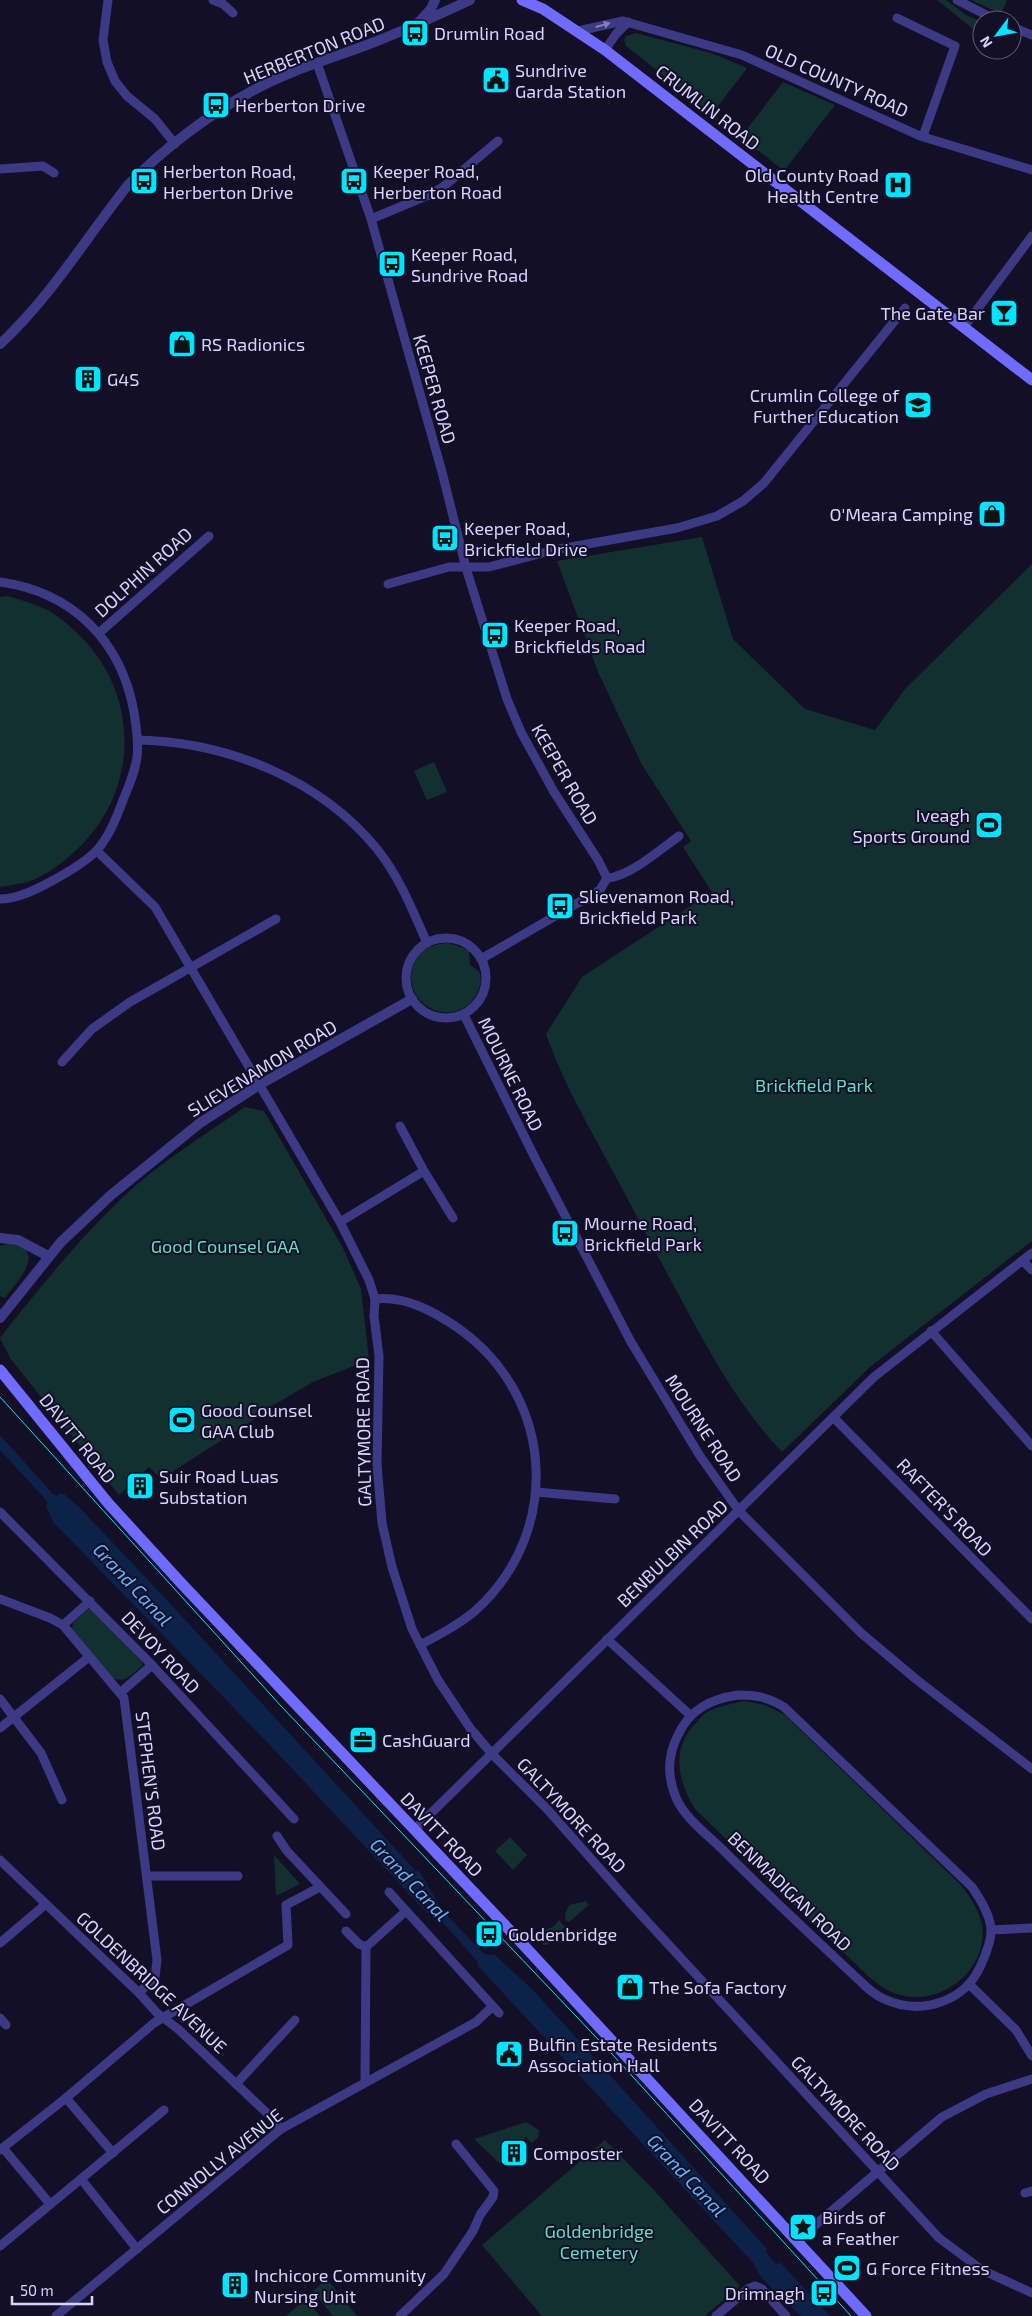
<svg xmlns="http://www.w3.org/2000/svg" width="1032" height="2316" font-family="'Exo 2',sans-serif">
	<rect width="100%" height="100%" fill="#130f26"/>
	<g fill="#12302f">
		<path d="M937,0H946L966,15L982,22V36Z"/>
		<path d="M971,0H1007L1001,14Z"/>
		<path d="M636,33L711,53L747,68L712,114L626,46L624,40L626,36Z"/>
		<path d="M783,82L835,105L784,171L741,137Z"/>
		<path d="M702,537L733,639L805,709L875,730L905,689L1032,564V1241L871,1366L782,1452C741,1409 710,1354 682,1301C660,1260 638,1219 616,1177C592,1132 563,1083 546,1034L582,977L712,892L683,847L691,841L642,765L598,672L557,561Z"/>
		<path d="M7,596C19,599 31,603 43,608C57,614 70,626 81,637C137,693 139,781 87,839C75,853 51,873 33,880C23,884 11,885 0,887V597Z"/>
		<path d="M434,762L447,792L427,800L414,771Z"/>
		<path d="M448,943L461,947L469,951L470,964C473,969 479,969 480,975C482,982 479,991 475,997C452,1032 398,1002 414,964C420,949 433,944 448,943Z"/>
		<path d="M245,1107L264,1111L343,1248L361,1289L369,1360L313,1382L260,1413L261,1415L161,1479L149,1467L119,1495L10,1358L0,1338C38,1290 76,1242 120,1200C157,1164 203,1136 245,1107Z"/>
		<path d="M10,1243C49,1250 17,1281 5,1298L0,1296V1246Z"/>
		<path d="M92,1608L142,1662V1666C132,1674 124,1685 111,1677L72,1629L73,1623L88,1609Z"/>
		<path d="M744,1701L765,1705L785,1715L961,1885C970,1897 979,1909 982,1925C989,1971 939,2008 897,1994C886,1991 877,1983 868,1976L696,1810C679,1785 670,1751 694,1725C698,1721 702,1715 707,1712C719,1706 731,1704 744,1701Z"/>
		<path d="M510,1837L527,1855L513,1870L495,1851Z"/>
		<path d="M274,1855L300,1884L276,1896Z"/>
		<path d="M586,1901L589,1905L569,1922L566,1921L565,1914L569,1905Z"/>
		<path d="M559,1920L565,1927L547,1945H543L539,1938L546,1929L553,1927Z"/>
		<path d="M526,2122L539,2130L538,2138L531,2143L525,2136V2139L499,2163L474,2139Z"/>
		<path d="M605,2140L652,2188L740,2286L705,2316H542L482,2245Z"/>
		<path d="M327,2279L357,2316H333L313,2291Z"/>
		<path d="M306,2299L320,2316H286Z"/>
	</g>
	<path fill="#0c2248" d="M0,1435L53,1494L58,1496L60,1493L64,1494L80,1508L166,1599L415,1870L420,1872L442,1910L484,1954L495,1955L534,1991L767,2249L766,2252L776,2264L781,2263L830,2316H801C786,2300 761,2283 754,2264L478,1966L477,1961L437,1916L427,1913L267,1742L53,1522L46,1506L48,1504L46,1500L0,1450Z"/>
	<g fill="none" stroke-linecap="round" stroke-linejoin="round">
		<g stroke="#3d3a85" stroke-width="9">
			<path d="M108,0L103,40L107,62L115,81L127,96L155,119L175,144"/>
			<path d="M213,0L223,4L233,13"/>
			<path d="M957,0L996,20"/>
			<path d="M897,18L955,46L923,136"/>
			<path d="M1012,27L1032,35"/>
			<path d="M578,31L623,21L742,55L920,136L1032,170"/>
			<path d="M605,50L616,34L628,22"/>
			<path d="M317,63L371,219L442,472L466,568L507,699L521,732L554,792L598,860L607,878"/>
			<path d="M0,169L43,166L54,173"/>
			<path d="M371,219L431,194L443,187L498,141"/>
			<path d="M964,327L1032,236"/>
			<path d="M0,582C72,592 121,640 134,712C136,727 139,741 137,757C135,772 129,786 123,800C117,817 109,837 97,850C87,861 63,875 50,882C35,890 17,899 0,899"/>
			<path d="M388,584L449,567H489L554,550L677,528L717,516L743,501L764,483L905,308"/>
			<path d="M99,633L209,536"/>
			<path d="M138,740C227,742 320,779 377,849C399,876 413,911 427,943"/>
			<path d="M97,851L155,907L340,1222L369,1280L375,1299L374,1316L379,1356L377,1464L382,1523L392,1567L412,1629L438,1680L470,1728L492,1754L547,1809L632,1905L939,2238L982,2270L1032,2293"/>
			<path d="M607,878C629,877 661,849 679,836"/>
			<circle cx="446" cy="978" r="40"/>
			<path d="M481,959L600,890L607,878"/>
			<path d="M464,1015L534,1156L631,1342L700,1456L739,1511L861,1633L917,1680L1032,1769"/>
			<path d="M62,1062L92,1029L130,1002L276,919"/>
			<path d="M400,1126L424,1171L453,1218"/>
			<path d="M340,1222L424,1171"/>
			<path d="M1023,1261L1032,1270"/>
			<path d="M375,1299C406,1296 433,1311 458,1328C555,1396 563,1532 475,1611C458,1625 439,1635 420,1645"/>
			<path d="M931,1331L1032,1446"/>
			<path d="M834,1418L1032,1619"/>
			<path d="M536,1492L615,1499"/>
			<path d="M0,1512L152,1665L294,1819"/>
			<path d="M0,1599L50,1618L63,1625L124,1698L157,1960L155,1977L139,1993"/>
			<path d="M63,1625L90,1601"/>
			<path d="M607,1639L690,1715"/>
			<path d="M120,1693L152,1665"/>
			<path d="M738,1695C756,1695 768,1697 784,1707L972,1887C980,1899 989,1913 991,1928C992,1940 986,1954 981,1965C965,2002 921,2016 884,1999C875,1995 867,1988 860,1981C814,1938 768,1895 723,1850C708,1835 686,1819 677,1800C667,1777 667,1757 678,1735C690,1709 711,1699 738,1695Z"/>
			<path d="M0,1699L41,1753L62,1800"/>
			<path d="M0,1728L89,1657"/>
			<path d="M414,1830L874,1377L1032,1253"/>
			<path d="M277,1836L287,1851L346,1914"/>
			<path d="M0,1860L139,1993L157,2013L178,2029L271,2117L281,2129"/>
			<path d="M147,1876H238"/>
			<path d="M389,1892L499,2013"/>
			<path d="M991,1930L1032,1928"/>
			<path d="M346,1931L359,1944L366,1947"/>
			<path d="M0,1943L46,1904"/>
			<path d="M969,1984L1016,2030L1032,2056"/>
			<path d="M0,2018L6,2025"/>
			<path d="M365,2081L366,1947L406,1911"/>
			<path d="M236,2084L295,2020"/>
			<path d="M66,2098L113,2153"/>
			<path d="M3,2148L50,2204"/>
			<path d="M0,2150L66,2098L154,2023L288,1945L286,1905L320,1887"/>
			<path d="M81,2179L137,2249"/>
			<path d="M1025,2193L1032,2191"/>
			<path d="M807,2232L942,2117L986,2094L1032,2079"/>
			<path d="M0,2246L164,2110"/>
			<path d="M56,2316L281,2129L476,2022L493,2006"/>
			<path d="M400,2316L444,2274L473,2231L480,2215L493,2197L494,2191L456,2144"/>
			<path d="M716,2316L748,2289L755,2286L762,2289L786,2316"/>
		</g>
		<g stroke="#3d3a85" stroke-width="10">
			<path d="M419,22L431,9L435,0"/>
			<path d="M0,344C50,298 86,238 128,185C163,149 208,115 252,91C290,70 333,58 372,43C406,30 438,15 470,0"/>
			<path d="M0,1238L18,1240L48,1256"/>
			<path d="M0,1318L61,1242L111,1195L200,1123L259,1085L412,999"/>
		</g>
		<g stroke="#6f6bff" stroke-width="11">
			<path d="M522,0L543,9L605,50L1032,380"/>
			<path d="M0,1370L108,1503L182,1584L517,1938L866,2316"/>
		</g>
		<path stroke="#00e5ff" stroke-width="1" d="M0,1397L281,1706L612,2054L851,2316"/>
	</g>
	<defs><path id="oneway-solid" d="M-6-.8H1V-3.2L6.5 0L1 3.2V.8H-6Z" transform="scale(1.25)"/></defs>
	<use fill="#837fbc" href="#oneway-solid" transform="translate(603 25) rotate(-16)"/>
	<defs>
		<symbol id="bus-square" viewBox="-11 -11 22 22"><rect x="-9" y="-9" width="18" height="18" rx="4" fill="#00e5ff" stroke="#130f26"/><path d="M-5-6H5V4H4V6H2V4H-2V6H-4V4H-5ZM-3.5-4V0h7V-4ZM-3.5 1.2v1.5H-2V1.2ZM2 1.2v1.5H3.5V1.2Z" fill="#111"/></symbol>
		<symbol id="civic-square" viewBox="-11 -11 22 22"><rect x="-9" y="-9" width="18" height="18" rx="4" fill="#00e5ff" stroke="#130f26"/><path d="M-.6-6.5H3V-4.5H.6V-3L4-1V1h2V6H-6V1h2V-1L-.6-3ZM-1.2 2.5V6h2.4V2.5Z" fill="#111"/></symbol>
		<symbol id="hospital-square" viewBox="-11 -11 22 22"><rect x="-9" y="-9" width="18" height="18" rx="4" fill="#00e5ff" stroke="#130f26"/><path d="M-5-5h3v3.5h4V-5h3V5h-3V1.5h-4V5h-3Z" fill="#111"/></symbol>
		<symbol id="bar-square" viewBox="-11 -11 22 22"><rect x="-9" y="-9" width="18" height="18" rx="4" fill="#00e5ff" stroke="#130f26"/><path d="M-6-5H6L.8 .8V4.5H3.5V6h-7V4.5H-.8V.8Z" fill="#111"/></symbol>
		<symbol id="shop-square" viewBox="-11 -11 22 22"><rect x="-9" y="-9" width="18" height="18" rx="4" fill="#00e5ff" stroke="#130f26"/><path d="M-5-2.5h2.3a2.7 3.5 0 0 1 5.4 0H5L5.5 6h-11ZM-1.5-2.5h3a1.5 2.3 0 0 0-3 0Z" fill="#111"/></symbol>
		<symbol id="building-square" viewBox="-11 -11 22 22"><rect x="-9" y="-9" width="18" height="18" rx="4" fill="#00e5ff" stroke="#130f26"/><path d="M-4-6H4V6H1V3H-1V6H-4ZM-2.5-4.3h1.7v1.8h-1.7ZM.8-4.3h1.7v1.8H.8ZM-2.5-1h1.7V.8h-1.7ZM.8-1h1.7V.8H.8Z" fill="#111"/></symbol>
		<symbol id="university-square" viewBox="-11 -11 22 22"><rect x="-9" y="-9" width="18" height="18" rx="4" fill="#00e5ff" stroke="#130f26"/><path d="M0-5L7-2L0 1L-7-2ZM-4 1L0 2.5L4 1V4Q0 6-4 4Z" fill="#111"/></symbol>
		<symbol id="stadium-square" viewBox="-11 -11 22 22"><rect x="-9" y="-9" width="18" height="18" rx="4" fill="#00e5ff" stroke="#130f26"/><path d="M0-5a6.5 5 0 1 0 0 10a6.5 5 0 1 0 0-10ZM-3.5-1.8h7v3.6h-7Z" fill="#111"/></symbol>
		<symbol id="office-square" viewBox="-11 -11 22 22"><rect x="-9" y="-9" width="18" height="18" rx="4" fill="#00e5ff" stroke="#130f26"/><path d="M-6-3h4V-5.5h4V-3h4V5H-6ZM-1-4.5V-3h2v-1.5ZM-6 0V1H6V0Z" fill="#111"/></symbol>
		<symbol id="sight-square" viewBox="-11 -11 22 22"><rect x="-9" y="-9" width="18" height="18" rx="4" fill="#00e5ff" stroke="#130f26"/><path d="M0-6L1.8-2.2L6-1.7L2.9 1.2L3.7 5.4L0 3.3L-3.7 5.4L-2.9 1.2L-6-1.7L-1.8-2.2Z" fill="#111"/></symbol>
	</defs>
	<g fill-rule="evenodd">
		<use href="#bus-square" x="399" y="17" width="32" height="32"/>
		<use href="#civic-square" x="480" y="64" width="32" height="32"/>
		<use href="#bus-square" x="200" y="89" width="32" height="32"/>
		<use href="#bus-square" x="128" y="165" width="32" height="32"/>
		<use href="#bus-square" x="338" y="165" width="32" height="32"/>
		<use href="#hospital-square" x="882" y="169" width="32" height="32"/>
		<use href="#bus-square" x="376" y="248" width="32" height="32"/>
		<use href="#bar-square" x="988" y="297" width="32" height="32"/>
		<use href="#shop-square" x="166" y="328" width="32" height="32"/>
		<use href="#building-square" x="72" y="363" width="32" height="32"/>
		<use href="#university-square" x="902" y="389" width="32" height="32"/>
		<use href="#shop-square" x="976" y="498" width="32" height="32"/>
		<use href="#bus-square" x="429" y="522" width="32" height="32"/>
		<use href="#bus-square" x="479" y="619" width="32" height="32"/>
		<use href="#stadium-square" x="973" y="809" width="32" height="32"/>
		<use href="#bus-square" x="544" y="890" width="32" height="32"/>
		<use href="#bus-square" x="549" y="1217" width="32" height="32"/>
		<use href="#stadium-square" x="166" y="1404" width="32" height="32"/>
		<use href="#building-square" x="124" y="1470" width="32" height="32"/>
		<use href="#office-square" x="347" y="1724" width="32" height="32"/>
		<use href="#bus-square" x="473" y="1918" width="32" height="32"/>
		<use href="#shop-square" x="614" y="1971" width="32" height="32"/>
		<use href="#civic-square" x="493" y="2038" width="32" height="32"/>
		<use href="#building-square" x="498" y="2137" width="32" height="32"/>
		<use href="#sight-square" x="787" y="2211" width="32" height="32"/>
		<use href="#stadium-square" x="831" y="2252" width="32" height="32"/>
		<use href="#building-square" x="219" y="2269" width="32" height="32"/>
		<use href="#bus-square" x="808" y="2277" width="32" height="32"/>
	</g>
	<g text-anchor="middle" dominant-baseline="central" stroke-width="4" stroke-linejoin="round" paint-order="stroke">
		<g font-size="18" fill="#d9d4ff" stroke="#130f26" text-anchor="start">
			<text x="434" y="33">Drumlin Road</text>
			<text x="515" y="70">Sundrive<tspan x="515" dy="21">Garda Station</tspan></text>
			<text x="235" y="105">Herberton Drive</text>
			<text x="163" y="171">Herberton Road,<tspan x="163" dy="21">Herberton Drive</tspan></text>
			<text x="373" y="171">Keeper Road,<tspan x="373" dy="21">Herberton Road</tspan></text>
			<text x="879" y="175" text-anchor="end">Old County Road<tspan x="879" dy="21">Health Centre</tspan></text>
			<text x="411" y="254">Keeper Road,<tspan x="411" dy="21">Sundrive Road</tspan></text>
			<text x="985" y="313" text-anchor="end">The Gate Bar</text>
			<text x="201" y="344">RS Radionics</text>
			<text x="107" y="379">G4S</text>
			<text x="899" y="395" text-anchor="end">Crumlin College of<tspan x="899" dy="21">Further Education</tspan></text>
			<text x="973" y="514" text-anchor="end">O'Meara Camping</text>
			<text x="464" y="528">Keeper Road,<tspan x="464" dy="21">Brickfield Drive</tspan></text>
			<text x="514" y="625">Keeper Road,<tspan x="514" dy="21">Brickfields Road</tspan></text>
			<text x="970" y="815" text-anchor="end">Iveagh<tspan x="970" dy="21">Sports Ground</tspan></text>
			<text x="579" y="896">Slievenamon Road,<tspan x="579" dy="21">Brickfield Park</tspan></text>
			<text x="584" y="1223">Mourne Road,<tspan x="584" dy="21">Brickfield Park</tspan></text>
			<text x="201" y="1410">Good Counsel<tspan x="201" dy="21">GAA Club</tspan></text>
			<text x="159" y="1476">Suir Road Luas<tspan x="159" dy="21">Substation</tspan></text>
			<text x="382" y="1740">CashGuard</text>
			<text x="508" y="1934">Goldenbridge</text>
			<text x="649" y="1987">The Sofa Factory</text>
			<text x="528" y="2044">Bulfin Estate Residents<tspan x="528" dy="21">Association Hall</tspan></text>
			<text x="533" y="2153">Composter</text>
			<text x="822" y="2217">Birds of<tspan x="822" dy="21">a Feather</tspan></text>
			<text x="866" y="2268">G Force Fitness</text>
			<text x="254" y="2275">Inchicore Community<tspan x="254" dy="21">Nursing Unit</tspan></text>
			<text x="805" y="2293" text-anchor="end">Drimnagh</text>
		</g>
		<g font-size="18" fill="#d9d4ff" stroke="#130f26">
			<text transform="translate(314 50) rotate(-22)">HERBERTON ROAD</text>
			<text transform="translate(837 80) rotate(24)">OLD COUNTY ROAD</text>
			<text transform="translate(708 107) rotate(38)">CRUMLIN ROAD</text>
			<text transform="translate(435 389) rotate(74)">KEEPER ROAD</text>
			<text transform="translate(143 572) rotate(-42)">DOLPHIN ROAD</text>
			<text transform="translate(565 774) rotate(60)">KEEPER ROAD</text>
			<text transform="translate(262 1068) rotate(-31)">SLIEVENAMON ROAD</text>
			<text transform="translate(511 1074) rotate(64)">MOURNE ROAD</text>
			<text transform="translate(704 1428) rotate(57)">MOURNE ROAD</text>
			<text transform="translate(363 1432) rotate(-91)">GALTYMORE ROAD</text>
			<text transform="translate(78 1438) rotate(51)">DAVITT ROAD</text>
			<text transform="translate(945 1507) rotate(46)">RAFTER'S ROAD</text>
			<text transform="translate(672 1553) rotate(-44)">BENBULBIN ROAD</text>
			<text transform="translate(161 1652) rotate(47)">DEVOY ROAD</text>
			<text transform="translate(151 1781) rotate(83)">STEPHEN'S ROAD</text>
			<text transform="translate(572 1815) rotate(47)">GALTYMORE ROAD</text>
			<text transform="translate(442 1834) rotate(46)">DAVITT ROAD</text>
			<text transform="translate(790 1891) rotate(44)">BENMADIGAN ROAD</text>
			<text transform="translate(152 1982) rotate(43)">GOLDENBRIDGE AVENUE</text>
			<text transform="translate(846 2113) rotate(47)">GALTYMORE ROAD</text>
			<text transform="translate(730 2141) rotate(47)">DAVITT ROAD</text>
			<text transform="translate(219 2161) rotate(-39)">CONNOLLY AVENUE</text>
		</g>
		<g font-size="18" fill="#5fe0c0" stroke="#130f26">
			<text x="814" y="1085">Brickfield Park</text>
			<text x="225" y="1246">Good Counsel GAA</text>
			<text x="599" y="2231">Goldenbridge<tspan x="599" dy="21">Cemetery</tspan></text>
		</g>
		<g font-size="19" font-style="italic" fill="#62b6ff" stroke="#130f26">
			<text transform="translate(133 1584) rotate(47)">Grand Canal</text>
			<text transform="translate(410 1879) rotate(47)">Grand Canal</text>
			<text transform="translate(687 2175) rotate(47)">Grand Canal</text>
		</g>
	</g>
	<g transform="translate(997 35) rotate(238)"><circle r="24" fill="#130f26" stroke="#625e7d"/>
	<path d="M0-4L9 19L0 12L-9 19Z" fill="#00e5ff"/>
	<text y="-8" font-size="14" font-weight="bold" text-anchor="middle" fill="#d9d4ff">N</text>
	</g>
	<path d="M12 2296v8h80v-8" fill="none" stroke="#d9d4ff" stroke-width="2.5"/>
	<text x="20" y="2296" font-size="15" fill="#d9d4ff" stroke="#130f26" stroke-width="4" paint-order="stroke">50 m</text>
</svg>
